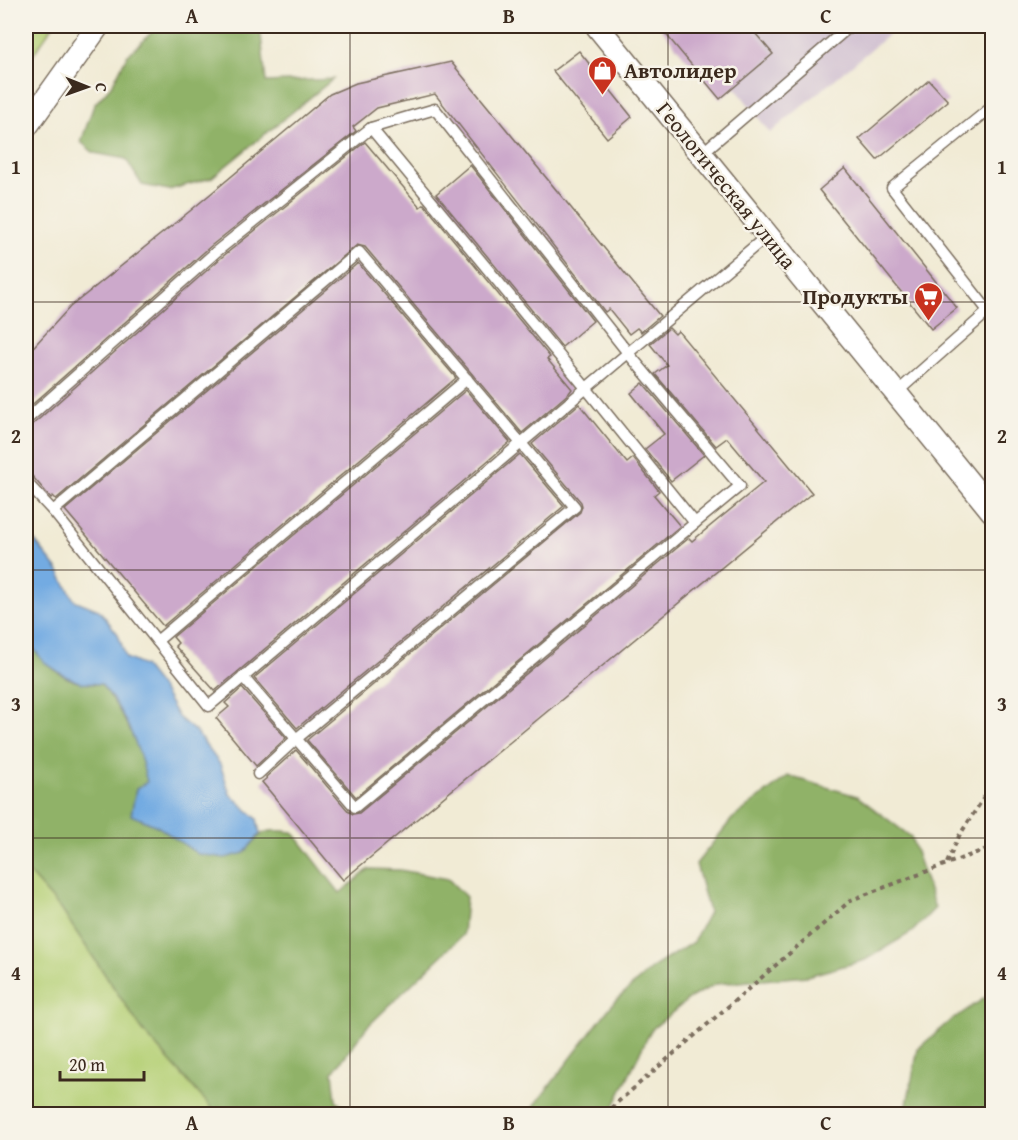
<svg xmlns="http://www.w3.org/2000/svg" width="1018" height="1140" font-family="'Gentium Book Plus',serif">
	<rect width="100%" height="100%" fill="#f7f3e8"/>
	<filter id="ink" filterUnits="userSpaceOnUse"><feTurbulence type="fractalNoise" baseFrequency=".0167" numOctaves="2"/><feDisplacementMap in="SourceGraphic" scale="12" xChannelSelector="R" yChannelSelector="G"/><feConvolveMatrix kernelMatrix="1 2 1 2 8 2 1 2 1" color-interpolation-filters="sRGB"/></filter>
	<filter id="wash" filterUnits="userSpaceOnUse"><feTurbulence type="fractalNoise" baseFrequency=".008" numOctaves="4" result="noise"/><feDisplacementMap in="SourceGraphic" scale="24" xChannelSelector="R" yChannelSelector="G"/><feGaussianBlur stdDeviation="1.35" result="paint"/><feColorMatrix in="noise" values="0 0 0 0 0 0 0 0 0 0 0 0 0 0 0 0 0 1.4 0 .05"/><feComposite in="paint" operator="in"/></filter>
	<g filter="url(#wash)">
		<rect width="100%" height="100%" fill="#f1ebd5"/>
		<path fill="#cfbed0" d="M659,26H899L770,133L735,87L720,99Z"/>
		<g fill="#b5d076" stroke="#787d4a" stroke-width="1.5">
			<path d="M26,26H53L26,65Z"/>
			<path d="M26,870L61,909L143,1031L217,1114H26Z"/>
		</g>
		<g fill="#90b267" stroke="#666e42" stroke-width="1.5">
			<path d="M156,26H260L266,82L333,79L211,178L169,190L142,185L126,159L94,153L81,142L94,105L112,85L127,56L150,34Z"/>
			<path d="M26,639C40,657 58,679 82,683C88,684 95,684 101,684C117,703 147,757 147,782C147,793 142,807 140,819L157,826L198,854L244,853C263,830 263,829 293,832L340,893L369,869L400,870L448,879L466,897L463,935L367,1027L333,1072L336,1100L351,1114H217L143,1031L61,909L26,870Z"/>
			<path d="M788,776L857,796L911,837L935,908L912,932L865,960L807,976L716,984L690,998L651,1030L610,1114H528L614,1002L652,968L693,942L709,912L696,864L732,819Z"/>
			<path d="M992,993V1114H905L918,1049L946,1024Z"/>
		</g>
		<path fill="#73abe2" stroke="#576a80" stroke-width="1.5" d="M26,530L58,570L74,600L99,610L118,634L126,658L144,666L162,689L178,717L196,732L220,764L230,794L257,819L260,834L244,853L225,858L198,854L157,826L131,815L136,789L147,782C140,748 124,710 101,684L81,683L65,676L44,662L26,639Z"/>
		<g id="blocks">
			<g fill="#cca9cb">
				<path d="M659,26H749L773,54L720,99Z"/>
				<path d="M579,51L632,117L607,138L553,71Z"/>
				<path d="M451,62L660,316L641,332L637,328L629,334L609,309L605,312L435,94L377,108L353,127L356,131L212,245L26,410V355L70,307L190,211L330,94L356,83Z"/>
				<path d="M929,80L948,101L877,160L859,139Z"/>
				<path d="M365,142L420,207L424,204L550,357L547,359L572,389L569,393L522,433L365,247L357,245L56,499L53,496L51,498L26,469V427L31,426L222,257Z"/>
				<path d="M470,165L593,321L562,347L436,194Z"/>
				<path d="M845,168L957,308L931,329L819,190Z"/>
				<path d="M358,263L456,378L163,626L65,510Z"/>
				<path d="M669,328L675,334L678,331L812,493L343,880L262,782L267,778L266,777L296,750L349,812L353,814L359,813L689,538L692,541L764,482L727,438L716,446L655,374L667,365L650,344Z"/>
				<path d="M643,383L704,455L671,481L645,449L664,434L631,393Z"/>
				<path d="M466,390L510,442L215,691L175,646L178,643L173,637Z"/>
				<path d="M579,404L627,463L633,458L659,491L654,495L680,526L356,797L307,740L580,512L582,506L581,502L532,444Z"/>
				<path d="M520,454L564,506L297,728L254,678Z"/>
				<path d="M242,688L286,738L256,766L216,718L229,707L225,703Z"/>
			</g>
		</g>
	</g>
	<g filter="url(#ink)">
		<use href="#blocks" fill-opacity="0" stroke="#7b6e5e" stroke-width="1.5"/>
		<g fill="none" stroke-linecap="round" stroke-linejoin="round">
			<defs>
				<g id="lane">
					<path d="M371,128L435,109L628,353L740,486L695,523"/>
					<path d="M701,154L850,26"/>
					<path d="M989,312L892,188L992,107"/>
					<path d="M896,393L992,308"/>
					<path d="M26,420L217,251L371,128L586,388L695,523L355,807L243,677"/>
					<path d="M26,482L53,511L209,706L768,235"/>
					<path d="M53,511L359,252L575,507L296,739L258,774"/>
					<path d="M157,641L467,379"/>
				</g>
				<g id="street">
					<path d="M597,26L992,511"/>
					<path d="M26,127L98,26"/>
				</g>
			</defs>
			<use href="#lane" stroke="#7b6e5e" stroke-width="13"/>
			<use href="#street" stroke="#7b6e5e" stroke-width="25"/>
			<g stroke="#7b6e5e" stroke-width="4" stroke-dasharray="4.5 4.5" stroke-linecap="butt">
				<path d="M947,863L959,836L992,785"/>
				<path d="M604,1114L851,900L992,847"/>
			</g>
			<use href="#lane" stroke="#fff" stroke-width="10"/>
			<use href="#street" stroke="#fff" stroke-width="22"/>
		</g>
	</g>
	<path fill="none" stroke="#3b2a1e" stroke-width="1.5" stroke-opacity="0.55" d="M350,26V1114M668,26V1114M26,302H992M26,570H992M26,838H992"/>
	<defs>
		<symbol id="shop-pin" viewBox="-11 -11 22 30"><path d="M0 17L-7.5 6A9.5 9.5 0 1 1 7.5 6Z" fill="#c8321e" stroke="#f7f3e8"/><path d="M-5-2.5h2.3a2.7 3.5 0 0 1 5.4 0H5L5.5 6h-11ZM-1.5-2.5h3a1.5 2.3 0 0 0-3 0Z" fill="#fff"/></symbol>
		<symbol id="supermarket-pin" viewBox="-11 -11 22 30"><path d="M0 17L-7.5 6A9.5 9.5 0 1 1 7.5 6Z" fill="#c8321e" stroke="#f7f3e8"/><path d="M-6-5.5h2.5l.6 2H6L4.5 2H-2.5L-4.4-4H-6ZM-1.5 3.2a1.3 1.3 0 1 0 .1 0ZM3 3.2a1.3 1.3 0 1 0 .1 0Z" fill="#fff"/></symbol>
	</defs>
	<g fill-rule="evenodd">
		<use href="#shop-pin" x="586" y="54" width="33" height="45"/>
		<use href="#supermarket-pin" x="912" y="280" width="33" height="45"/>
	</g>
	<g text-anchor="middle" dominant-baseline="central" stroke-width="5" stroke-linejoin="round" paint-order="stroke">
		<g font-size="22" font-weight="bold" fill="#3b2a1e" stroke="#f7f3e8" text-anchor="start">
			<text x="624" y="70">Автолидер</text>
			<text x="908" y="296" text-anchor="end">Продукты</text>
		</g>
		<g font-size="22" fill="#3b2a1e" stroke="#f7f3e8">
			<text transform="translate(727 185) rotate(51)">Геологическая улица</text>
		</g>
	</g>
	<rect width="1018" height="1140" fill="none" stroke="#f7f3e8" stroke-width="66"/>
	<g transform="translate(87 87) rotate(91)" stroke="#f7f3e8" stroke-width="4.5" paint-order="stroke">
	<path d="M0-4.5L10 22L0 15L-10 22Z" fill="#3b2a1e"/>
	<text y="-9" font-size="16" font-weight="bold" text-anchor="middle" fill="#3b2a1e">С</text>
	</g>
	<path d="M60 1071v9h84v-9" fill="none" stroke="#3b2a1e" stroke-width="3"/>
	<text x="69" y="1071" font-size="18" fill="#3b2a1e" stroke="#f7f3e8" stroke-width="4.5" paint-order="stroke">20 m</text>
	<rect x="33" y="33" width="952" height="1074" fill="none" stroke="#3b2a1e" stroke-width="2"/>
	<g font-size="20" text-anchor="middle" font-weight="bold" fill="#3b2a1e">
		<text x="192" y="23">A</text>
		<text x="509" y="23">B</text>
		<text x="826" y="23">C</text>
		<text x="16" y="174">1</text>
		<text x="1002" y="174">1</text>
		<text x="16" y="443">2</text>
		<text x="1002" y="443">2</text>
		<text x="16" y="711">3</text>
		<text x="1002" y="711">3</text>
		<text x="16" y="980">4</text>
		<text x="1002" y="980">4</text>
		<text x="192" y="1130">A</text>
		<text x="509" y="1130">B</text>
		<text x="826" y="1130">C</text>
	</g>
</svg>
